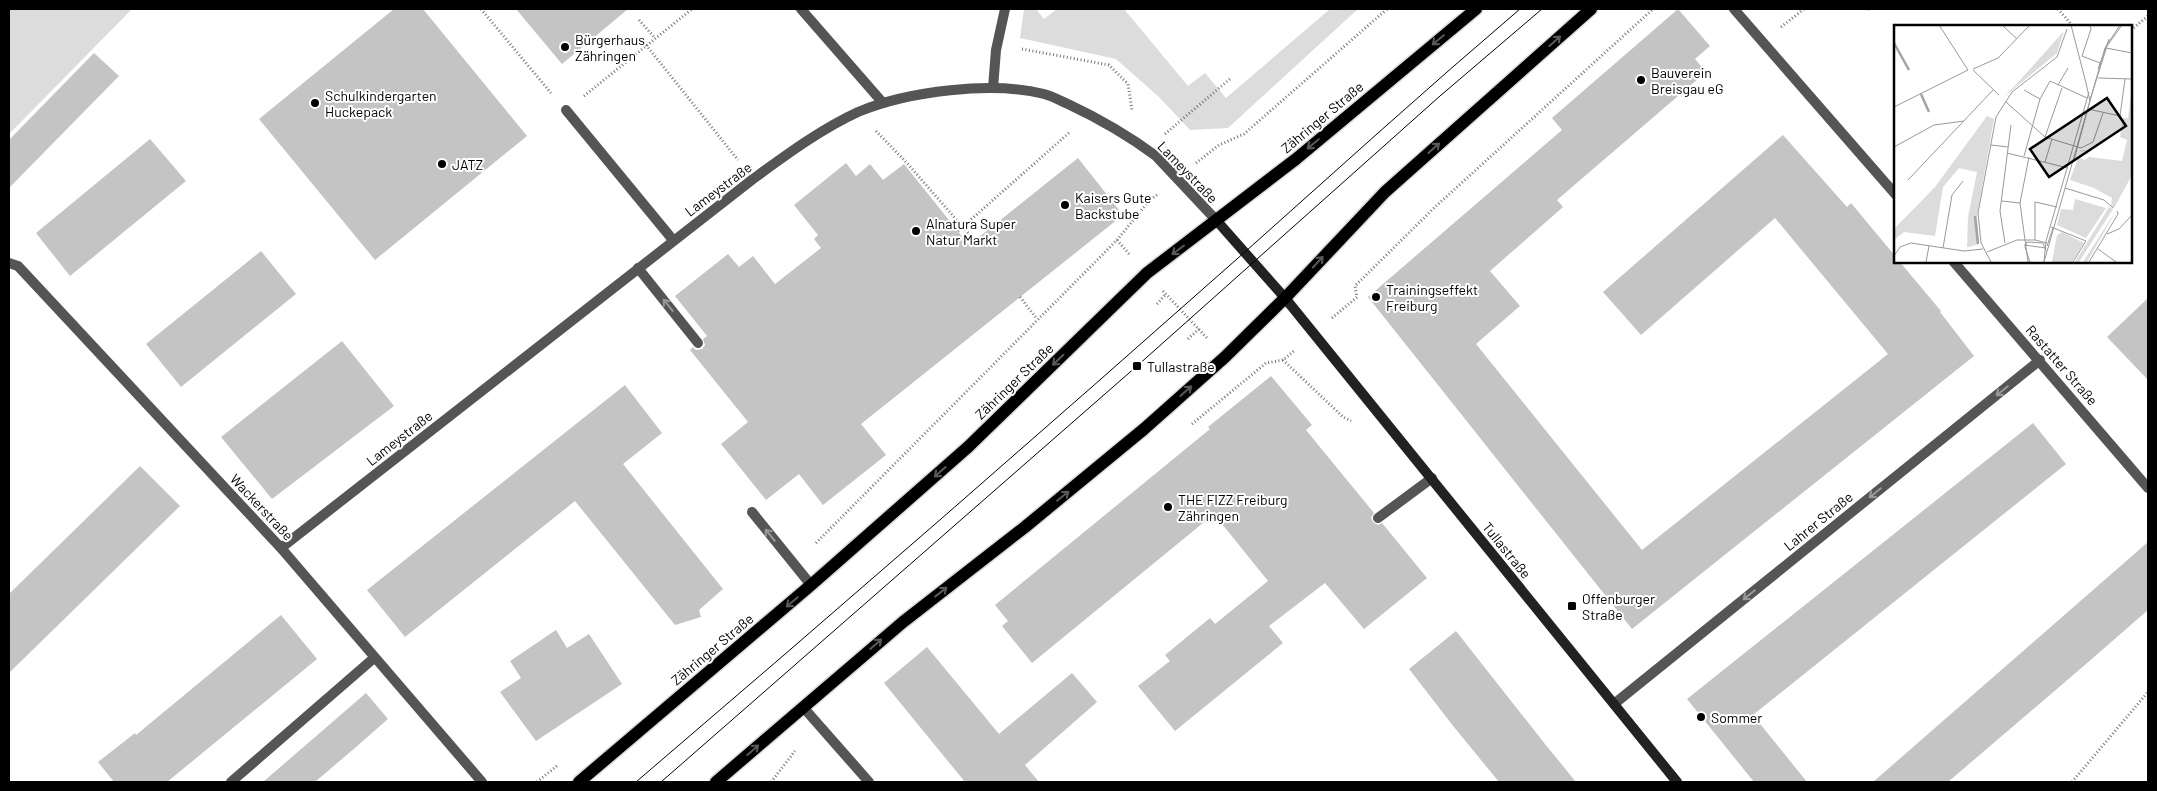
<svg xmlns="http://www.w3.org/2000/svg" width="2157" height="791" font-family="Barlow,sans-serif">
	<rect width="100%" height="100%" fill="#fff"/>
	<g fill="#dcdcdc">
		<path d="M9,9H132L9,134Z"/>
		<path d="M1024,9H1036L1044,19L1057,9H1124L1188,86L1205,73L1226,98L1330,9H1358L1228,128L1190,130L1159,97L1116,59L1020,38Z"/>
	</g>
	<g fill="#c4c4c4">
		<path d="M394,9H423L527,136L375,260L259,119Z"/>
		<path d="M516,9H628L562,64Z"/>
		<path d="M1678,9L1710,46L1695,59L1706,72L1557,200L1563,207L1490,271L1520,306L1476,344L1642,550L1888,354L1775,218L1641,335L1603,292L1783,135L1847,207L1851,203L1896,257V261H1899L1941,311L1940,312L1974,356L1632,629L1368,297L1562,130L1552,118Z"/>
		<path d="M94,53L119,76L9,188V140Z"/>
		<path d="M150,139L186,181L70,276L36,233Z"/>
		<path d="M1078,158L1123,215L861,424L886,455L823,505L799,474L766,500L721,444L748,422L690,350L693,347L696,350L702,349L705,345L703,339L707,336L675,296L728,254L739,267L753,256L775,284L821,248L814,239L818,235L794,205L846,163L856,176L870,164L883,180L904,164L969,245Z"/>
		<path d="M261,251L296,294L181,387L146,344Z"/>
		<path d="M2148,298V380L2107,337Z"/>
		<path d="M342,341L394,406L272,499L221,437Z"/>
		<path d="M1271,376L1312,425L1306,430L1374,513L1371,518L1373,522L1378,525L1382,523L1427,578L1364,629L1325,583L1269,626L1283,643L1175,731L1138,686L1170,661L1165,655L1210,618L1215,624L1268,581L1214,514L1032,663L1002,626L1008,621L995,605L1210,429L1208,427Z"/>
		<path d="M625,385L662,433L623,464L723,589L699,610L701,617L675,625L575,501L405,637L367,590Z"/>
		<path d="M2033,423L2066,464L1753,715L1807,782H1754L1687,699Z"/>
		<path d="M140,466L180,506L9,673V594Z"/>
		<path d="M2148,542V610L2086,664L1948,782H1873Z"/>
		<path d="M281,615L317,659L167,782H114L98,762L135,733L136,735Z"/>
		<path d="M556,630L567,648L589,634L622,684L536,741L500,692L521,678L510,661Z"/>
		<path d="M1456,631L1545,744L1576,782H1499L1454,727L1409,669Z"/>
		<path d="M927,647L999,734L1072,673L1097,702L1025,765L1039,782H965L884,683Z"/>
		<path d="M366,693L388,719L356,747L315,782H263Z"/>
	</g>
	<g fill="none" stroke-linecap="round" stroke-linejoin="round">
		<defs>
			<g id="primary">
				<path d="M579,782L811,585L968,447L1147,273L1296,159L1476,9"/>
				<path d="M716,782L903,622L1025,527L1144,429L1225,357L1285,298L1385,192L1591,9"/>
			</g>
		</defs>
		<use href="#primary" stroke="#dbdbdb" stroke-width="15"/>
		<g stroke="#777" stroke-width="3" stroke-dasharray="1 2.5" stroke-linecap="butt">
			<path d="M481,9L551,93"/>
			<path d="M1868,9H1870"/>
			<path d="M2058,9L2073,26"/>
			<path d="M639,20L655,38"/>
			<path d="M1781,27L1804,9"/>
			<path d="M2131,30L2148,16"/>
			<path d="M646,45L738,160"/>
			<path d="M1022,49L1109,65L1128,84L1132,110"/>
			<path d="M584,96L692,9"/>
			<path d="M876,131L906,162L975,241"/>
			<path d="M1165,134L1231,78"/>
			<path d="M1196,163L1219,145L1244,134L1387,9"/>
			<path d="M958,231L1070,132"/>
			<path d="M1117,240L1130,255"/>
			<path d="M1163,291L1207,338"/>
			<path d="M1020,297L1037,319"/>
			<path d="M1157,304L1166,294"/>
			<path d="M1332,318L1357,297L1355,286L1434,208L1653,9"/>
			<path d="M1188,339L1199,329"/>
			<path d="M1283,360L1343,417L1351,421"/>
			<path d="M1192,424L1266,363L1283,360L1295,350"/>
			<path d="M816,543L1117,240L1149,201L1158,194"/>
			<path d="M537,782L558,765"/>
			<path d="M771,782L795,751"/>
			<path d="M2072,782L2148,692"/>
		</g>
		<g stroke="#555" stroke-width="10">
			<path d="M801,9L883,103"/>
			<path d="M993,88L996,50L1005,9"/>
			<path d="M566,110L673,240"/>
			<path d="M638,268L698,343"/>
			<path d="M752,512L811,585"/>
			<path d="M1378,518L1432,478"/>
			<path d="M803,707L869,782"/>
			<path d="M231,782L374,658"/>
		</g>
		<g stroke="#555" stroke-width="10">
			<path d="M1734,9L1896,195"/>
			<path d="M1953,261L2148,488"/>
			<path d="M9,263L18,266L281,548L482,782"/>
			<path d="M281,548L753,179C786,155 821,129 858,112C908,91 992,81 1044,94C1052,96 1061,101 1068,104C1100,119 1129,136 1156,156L1217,221"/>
			<path d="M1614,704L2040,360"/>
		</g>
		<path stroke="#222" stroke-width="10" d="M1217,221L1285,298L1677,782"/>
		<use href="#primary" stroke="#000" stroke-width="12"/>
		<g stroke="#000" stroke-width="1">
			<path d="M636,782C841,607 1044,430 1246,251C1337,170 1427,88 1520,9"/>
			<path d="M661,782L1137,366L1440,96L1542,9"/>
		</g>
	</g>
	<defs><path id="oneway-shaft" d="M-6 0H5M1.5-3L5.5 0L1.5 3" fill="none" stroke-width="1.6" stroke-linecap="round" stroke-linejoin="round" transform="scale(1.25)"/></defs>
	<g stroke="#595959">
		<use href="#oneway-shaft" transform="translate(1438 40) rotate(140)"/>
		<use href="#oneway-shaft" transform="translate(1555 41) rotate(-42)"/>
		<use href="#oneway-shaft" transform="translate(1313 144) rotate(140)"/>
		<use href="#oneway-shaft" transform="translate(1434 148) rotate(-42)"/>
		<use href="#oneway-shaft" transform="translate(1178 250) rotate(143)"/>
		<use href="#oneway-shaft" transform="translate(1318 262) rotate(-47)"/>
		<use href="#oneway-shaft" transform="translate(1058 360) rotate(136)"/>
		<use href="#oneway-shaft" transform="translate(1186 391) rotate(-42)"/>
		<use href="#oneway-shaft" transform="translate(940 472) rotate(139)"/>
		<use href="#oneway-shaft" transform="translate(1063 496) rotate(-39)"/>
		<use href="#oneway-shaft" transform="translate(941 592) rotate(-38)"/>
		<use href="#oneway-shaft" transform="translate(792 602) rotate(140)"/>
		<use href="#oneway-shaft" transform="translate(876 644) rotate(-41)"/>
		<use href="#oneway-shaft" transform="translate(753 750) rotate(-41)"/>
	</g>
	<g stroke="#999">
		<use href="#oneway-shaft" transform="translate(668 305) rotate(-129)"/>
		<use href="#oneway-shaft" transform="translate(2002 391) rotate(141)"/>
		<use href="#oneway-shaft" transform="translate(1875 493) rotate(141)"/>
		<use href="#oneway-shaft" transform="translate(770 535) rotate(-129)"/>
		<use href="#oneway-shaft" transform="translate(1749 595) rotate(141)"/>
	</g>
	<g fill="#000" stroke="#fff" stroke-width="2">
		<circle cx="565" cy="47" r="5"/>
		<circle cx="1641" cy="80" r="5"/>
		<circle cx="315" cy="103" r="5"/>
		<circle cx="442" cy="164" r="5"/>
		<circle cx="1065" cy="205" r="5"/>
		<circle cx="916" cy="231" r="5"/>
		<circle cx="1376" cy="297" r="5"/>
		<rect x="1132" y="361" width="10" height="10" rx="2.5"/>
		<circle cx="1168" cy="507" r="5"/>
		<rect x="1567" y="601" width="10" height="10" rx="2.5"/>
		<circle cx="1701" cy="717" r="5"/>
	</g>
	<g text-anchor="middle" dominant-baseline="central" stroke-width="4" stroke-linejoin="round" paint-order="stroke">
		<g font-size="14" fill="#000" stroke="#fff" text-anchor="start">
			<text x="575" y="39">Bürgerhaus<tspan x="575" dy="16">Zähringen</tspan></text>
			<text x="1651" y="72">Bauverein<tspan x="1651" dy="16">Breisgau eG</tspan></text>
			<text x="325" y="95">Schulkindergarten<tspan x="325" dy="16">Huckepack</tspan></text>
			<text x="452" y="164">JATZ</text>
			<text x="1075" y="197">Kaisers Gute<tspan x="1075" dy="16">Backstube</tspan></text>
			<text x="926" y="223">Alnatura Super<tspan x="926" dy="16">Natur Markt</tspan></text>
			<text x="1386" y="289">Trainingseffekt<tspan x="1386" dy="16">Freiburg</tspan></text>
			<text x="1147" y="366">Tullastraße</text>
			<text x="1178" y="499">THE FIZZ Freiburg<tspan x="1178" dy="16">Zähringen</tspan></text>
			<text x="1582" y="598">Offenburger<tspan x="1582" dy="16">Straße</tspan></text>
			<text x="1711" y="717">Sommer</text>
		</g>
		<g font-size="14" fill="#000" stroke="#fff">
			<text transform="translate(1322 117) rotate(-40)">Zähringer Straße</text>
			<text transform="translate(1188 172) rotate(46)">Lameystraße</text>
			<text transform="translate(718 189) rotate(-37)">Lameystraße</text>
			<text transform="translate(2062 365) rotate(49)">Rastatter Straße</text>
			<text transform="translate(1014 381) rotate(-44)">Zähringer Straße</text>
			<text transform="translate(399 438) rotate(-38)">Lameystraße</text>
			<text transform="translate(262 507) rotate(47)">Wackerstraße</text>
			<text transform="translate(1818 521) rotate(-39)">Lahrer Straße</text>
			<text transform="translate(1507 550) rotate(51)">Tullastraße</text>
			<text transform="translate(712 649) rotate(-40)">Zähringer Straße</text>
		</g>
	</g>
	<g transform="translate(1894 25)">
		<rect width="238" height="238" fill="#fff"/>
		<path d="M170,6L163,28L110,72L127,54ZM237,70V152L220,183L217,181L218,173L200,163L176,155L187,125H196L186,127L185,133L191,135L195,132L228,136L233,115L226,112L229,93H234ZM93,91L100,94L83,191L85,219L75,222H67H73L74,192L83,147L65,143L49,162L41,211L10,207L0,215V204L41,162ZM181,174L212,183L192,213L163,200L167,184L179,185ZM215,182L219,184L185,237H181ZM222,186L193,237H189L214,198ZM168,207L190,218L178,237H158L163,210Z" fill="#dcdcdc"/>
		<path fill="none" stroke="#a3a3a3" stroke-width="2.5" d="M0,18L15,45M27,69L35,87M81,191L84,219"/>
		<path fill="none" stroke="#999" stroke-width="1" d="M45,0L74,45M108,0L123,14M177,0L192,58M196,0L197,4L188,31L206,38M212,23L238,28M79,44L104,33L136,0M204,44L215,14M79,45L105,70M204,53L238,54M164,60L174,43M130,65L146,74M196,75L213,21L228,0M112,77L151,112L187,123L199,117L209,88M0,82L74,45M194,84L226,91L231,54M151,112L168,63M97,120L114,122M0,122L40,100L70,96M113,128L174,143M130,131L146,74L156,56L193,73M180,135L196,76L192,58M151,137L158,114M14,155L99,65M171,163L210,175L219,183M108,176L126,178M157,202L192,216L179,237M213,209L225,204L238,190M141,215V177L163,182M87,218L97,237M87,218L84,188L102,92L118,67L163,32L173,4M111,218L106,186L117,100M130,220L152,223M153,221L159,203M49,223L58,170L69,156M204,224L222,237M93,227L123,215H141L153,218M0,231L6,222L17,218L70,226L89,224M32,237L35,221M134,237L126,178L135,132M136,237L131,222L133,217L149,218L152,226M150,237L152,216L195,67M150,237L211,23L226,0M195,237L224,189L223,186"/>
		<path fill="#000" fill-opacity="0.15" stroke="#000" stroke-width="2.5" d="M213,73L232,101L155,152L136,124Z"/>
		<rect width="238" height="238" fill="none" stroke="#000" stroke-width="2.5"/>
	</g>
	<rect width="2157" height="791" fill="none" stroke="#000000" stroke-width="20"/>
</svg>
